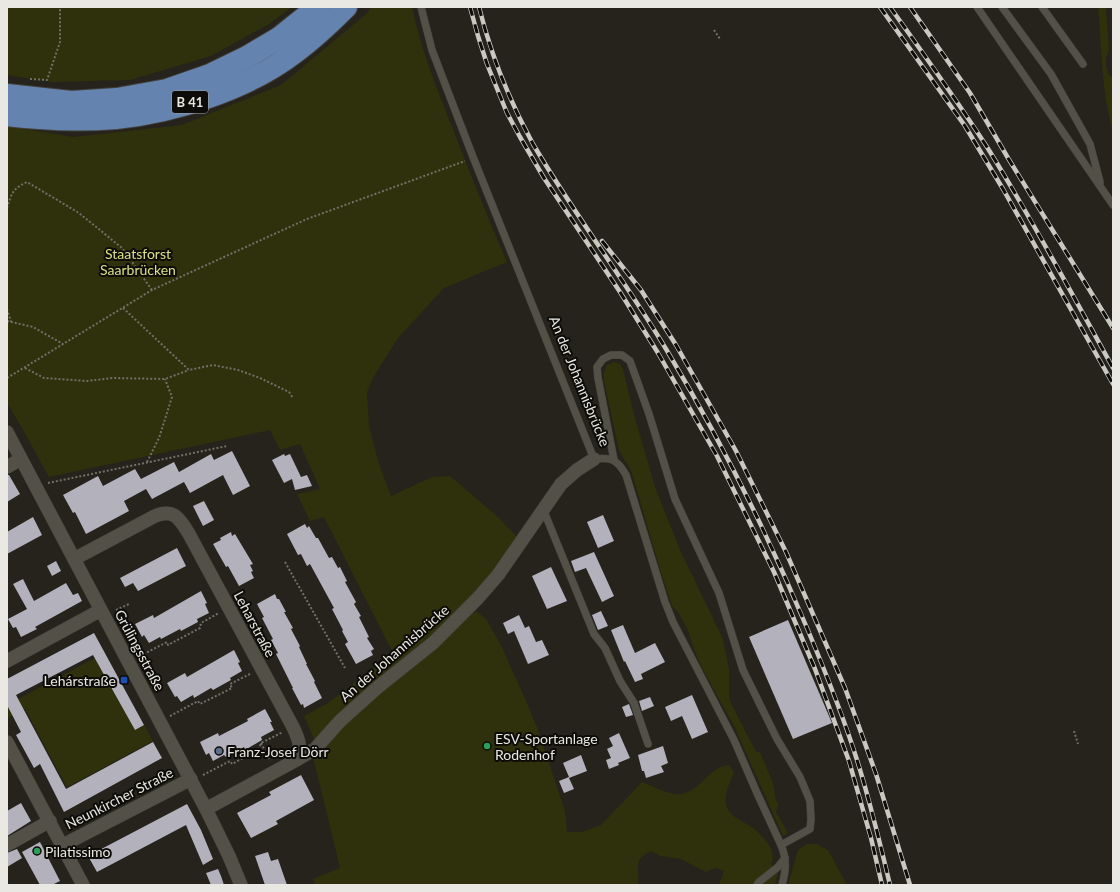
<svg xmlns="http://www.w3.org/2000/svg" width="1120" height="892" font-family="Lato,sans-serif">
	<rect width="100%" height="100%" fill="#25231b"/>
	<g fill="#2e310b">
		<path d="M7,7H292L269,24L211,56L130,80L52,82L7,75Z"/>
		<path d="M371,7H412C421,50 438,91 454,132C471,175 488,219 507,262L444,288L398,338L374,376L367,392L369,426L379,464L391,496L432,477L450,476L498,517L517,537L495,569L465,603L474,613L476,611L486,619L501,645L526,701L537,727L565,811L567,832H582L601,825L642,782C652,786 664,792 674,794C697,798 708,766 729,765L734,772C731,781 723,795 726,805C730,818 744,821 753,828C763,836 778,851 771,864L778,872L775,885H719L724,871L715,868L706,872L681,859L660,856L651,851C632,860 640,868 638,885H315L313,879L340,868L310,744L314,739L304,716L328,703L393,653L324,517L310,521L297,494L320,489L300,444L280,450L270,430L49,477L22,428L7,403V126L73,137L182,125L281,85L366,14Z"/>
		<path d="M1098,7H1106L1109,50L1106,58V67L1109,75L1113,77V132C1101,91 1102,49 1098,7Z"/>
		<path d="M614,362L620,364L623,369L634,415L656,490L681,552L723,639L729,669V699L756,752H760L773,783L776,801L779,803L776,812L788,833L783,836L735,728L702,668L694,649L687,628L678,612L672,606L659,566L631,470L623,458L619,450L604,381V372L607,365Z"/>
		<path d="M95,658L135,730L144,725L153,741L67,787L25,709L7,719V705Z"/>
		<path d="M807,844H817L828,850L847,885H788L798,850Z"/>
	</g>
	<g fill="#b3b1bc">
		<path d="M232,451L250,486L233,495L223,475L190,493L184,482L152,499L146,489L124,501L129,511L86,534L75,512L73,513L63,495L98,476L103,486L135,469L141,479L174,462L179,472L211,454L214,460Z"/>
		<path d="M284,454L285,456L290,454L301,477L307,475L312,486L295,490L292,479L284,483L272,460Z"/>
		<path d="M7,475H9L20,494L7,502Z"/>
		<path d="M204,501L214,520L203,526L193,506Z"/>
		<path d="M603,515L614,541L598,548L587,522Z"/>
		<path d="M33,517L42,535L7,554V532Z"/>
		<path d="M305,524L307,528L309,526L316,538H318L329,558L332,557L338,568L340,567L347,581L345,582L356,602L354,604L361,616L359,617L369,637L367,638L374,649L371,651L373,655L356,664L345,644L348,642L342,631L343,630L332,609L334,608L310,564L307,566L301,554L298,555L287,534Z"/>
		<path d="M231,532L232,536L235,534L253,564L250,565L253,571L251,572L254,578L239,586L228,566L226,567L213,544L221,540L220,538Z"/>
		<path d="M177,548L186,566L138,591L133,583L125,587L120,578Z"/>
		<path d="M594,552L614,596L602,602L586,568L575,572L571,561Z"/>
		<path d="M56,561L61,571L52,576L47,566Z"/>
		<path d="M551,567L567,601L547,609L532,576Z"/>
		<path d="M23,579L34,601L66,583L73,595L78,593L82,601L35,627L37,629L21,637L16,627L13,628L8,619L27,609L13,584Z"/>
		<path d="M201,591L207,603L205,604L209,613L197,619L198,622L181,631L180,629L161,639L160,637L149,643L144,635L142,637L135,624L153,615L154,618Z"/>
		<path d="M275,594L277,599H279L286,612H284L293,628L291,629L300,646L299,647L307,664H306L315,681L314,682L322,698L304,708L303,704L301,705L292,688H293L276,654L278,653L271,640L273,639L262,618L264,617L257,604Z"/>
		<path d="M601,611L608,626L598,630L592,615Z"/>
		<path d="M519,615L525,628L529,626L536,642L542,640L549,655L528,664L514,631L508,634L503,623Z"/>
		<path d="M788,620L832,723L793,739L749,637Z"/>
		<path d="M623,625L635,653L655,643L665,662L641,674L643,679L635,682L625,661L624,662L611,630Z"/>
		<path d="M94,633L144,725L135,730L93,655L16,695L66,789L153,742L162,758L64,812L40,764L34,768L16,735L21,732L7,705V679Z"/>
		<path d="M234,650L240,662L238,663L242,671L230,678L231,680L213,690L211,688L194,698L193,695L181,702L177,696L175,697L167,683L185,673L187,677Z"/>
		<path d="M692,695L708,732L692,739L682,716L671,721L665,707Z"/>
		<path d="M650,697L654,706L642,711L639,701Z"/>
		<path d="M629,704L633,715L626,717L622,707Z"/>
		<path d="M265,709L272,722H270L274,730L261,737L262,740L245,750L244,747L226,757L224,755L213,761L209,753L206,755L200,742L218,733L219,736L248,721L247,719Z"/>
		<path d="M619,733L630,758L618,763L619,765L609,769L606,760L611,758L607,749L613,746L609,738Z"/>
		<path d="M663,746L668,763L661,766L664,772L646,778L644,771H642L638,755Z"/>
		<path d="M581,755L587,771L569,778L574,789L564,793L559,781L569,777L563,763Z"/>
		<path d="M301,775L314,800L276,821L278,824L251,838L237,813L271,795L269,792Z"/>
		<path d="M21,803L31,821L7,836V811Z"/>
		<path d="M187,804L201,830L213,859L203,865L186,825L97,872L88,856Z"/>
		<path d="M40,842L60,881L52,885H40L22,852Z"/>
		<path d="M17,849L22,858L7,867V853Z"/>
		<path d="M268,852L271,861L278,859L287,885H265L255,856Z"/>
		<path d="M218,869L221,876L224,885H211L206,873Z"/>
	</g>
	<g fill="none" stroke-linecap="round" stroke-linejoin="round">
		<defs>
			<g id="service">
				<path d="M421,7L432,50L473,157L594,459C611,457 617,459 626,475L665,602L673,622L734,740L757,793L781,845C787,859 786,871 782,885"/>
				<path d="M977,7L1113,205"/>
				<path d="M1002,7L1051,74L1090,144L1100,182"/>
				<path d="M1042,7L1083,64"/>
				<path d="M614,460L598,378L597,367L603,359L611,355H622L630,361L649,414L675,499L719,593L743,670L777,739L800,777L810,801L811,819L810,829L781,845"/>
				<path d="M543,509L594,634L605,648L620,681L634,703L648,744"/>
				<path d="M757,885L759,882L778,867L785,858"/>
			</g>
			<g id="minor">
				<path d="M7,432L206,809L229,856L241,885"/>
				<path d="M7,467L21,459"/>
				<path d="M74,559L155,516C174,508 180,519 189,534L293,727C299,740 301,745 298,759L206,809"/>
				<path d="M7,661L101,610"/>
				<path d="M7,742L83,885"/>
				<path d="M298,759L315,749L340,721L378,687L433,643L478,598L498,575L561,484L577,470L594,459"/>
				<path d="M7,845L50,821"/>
				<path d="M63,845L191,779"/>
			</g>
			<g id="trunk">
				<path d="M7,95L71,102L117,99L167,90L210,75L247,57L279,38L318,7"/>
				<path d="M7,115C18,117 29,117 40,118C65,120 91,120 116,118C174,112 247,89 294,53C313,39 330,23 346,7"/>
			</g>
		</defs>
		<use href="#service" stroke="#43413a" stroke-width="8"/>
		<use href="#minor" stroke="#43413a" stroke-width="14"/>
		<use href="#trunk" stroke="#43413a" stroke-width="24"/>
		<g stroke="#717069" stroke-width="2" stroke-dasharray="2 2" stroke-linecap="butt">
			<path d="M714,30L720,39"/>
			<path d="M30,79L47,80L60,42V7"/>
			<path d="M7,208C12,193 12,189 27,182L32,185L79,213L122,248L152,290"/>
			<path d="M123,308L189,370L213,365L238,370L260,378L289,392L293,398"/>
			<path d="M7,309L11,322"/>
			<path d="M7,321L33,327L63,344"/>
			<path d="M25,368L44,378L87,381L112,378L165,379L189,370"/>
			<path d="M7,378L152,290L307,219L465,161"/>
			<path d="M147,462L159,438L172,397L165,379"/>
			<path d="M48,483L227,446"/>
			<path d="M285,562L345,668"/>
			<path d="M116,610L129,604"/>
			<path d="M140,656L167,642L168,645L200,628L201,623L219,613"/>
			<path d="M170,716L198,701L200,704L232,688L230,684L250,674"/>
			<path d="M1074,731L1078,744"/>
			<path d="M261,743L270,761"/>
			<path d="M203,775L230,761L232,764L259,749L261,743L283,732"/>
		</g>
		<use href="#service" stroke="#525047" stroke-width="7"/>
		<use href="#minor" stroke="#525047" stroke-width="13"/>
		<use href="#trunk" stroke="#6483ae" stroke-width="22"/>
		<defs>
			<g id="rail">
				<path d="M470,7L478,36L487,64L507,113L520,137L544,178L620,292L658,353L717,456L774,572L815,669L849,761L871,838L882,885"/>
				<path d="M479,7C491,55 509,100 533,144C574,214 624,279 666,349C720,439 767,532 807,628C825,671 843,715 857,760C870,801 880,843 890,885"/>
				<path d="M880,7L965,126L1003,189L1113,384"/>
				<path d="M890,7C923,53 956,99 987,147C1032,219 1072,294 1113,368"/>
				<path d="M910,7L970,93L1008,158L1113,328"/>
				<path d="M602,241L641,290L676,345L736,451L786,552L845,688L876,774L910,885"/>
			</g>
		</defs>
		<use href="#rail" stroke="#c9c8c1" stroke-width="4.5"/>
		<use href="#rail" stroke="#0d0c09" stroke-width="3" stroke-dasharray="9" stroke-linecap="butt"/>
	</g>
	<rect fill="#1a4fb4" stroke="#0d0c09" stroke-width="1.5" x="120" y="676" width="8" height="8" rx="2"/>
	<g fill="#2e9e5b" stroke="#0d0c09" stroke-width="1.5">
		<circle cx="487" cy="746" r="4"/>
		<circle cx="37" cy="851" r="4"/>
	</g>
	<circle fill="#5c6f8a" stroke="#0d0c09" stroke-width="1.5" cx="219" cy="751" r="4"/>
	<g text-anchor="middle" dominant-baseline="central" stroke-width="4" stroke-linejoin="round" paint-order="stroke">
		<rect fill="#0d0c09" stroke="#a7a6a1" stroke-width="1" x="172" y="91" width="36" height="22" rx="3"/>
		<g font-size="13" font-weight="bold" fill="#e9e8e2">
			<text x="190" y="102">B 41</text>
		</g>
		<g font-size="14" fill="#d7e184" stroke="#0d0c09">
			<text x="138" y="253">Staatsforst<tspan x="138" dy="16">Saarbrücken</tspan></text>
		</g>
		<g font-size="14" fill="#e9e8e2" stroke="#0d0c09">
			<text transform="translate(580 381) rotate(68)">An der Johannisbrücke</text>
			<text transform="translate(255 624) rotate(62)">Leharstraße</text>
			<text transform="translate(140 650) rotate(62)">Grülingsstraße</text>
			<text transform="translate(394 653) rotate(-41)">An der Johannisbrücke</text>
			<text transform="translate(119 798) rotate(-27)">Neunkircher Straße</text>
		</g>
		<g font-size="14" fill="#e9e8e2" stroke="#0d0c09" text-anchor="start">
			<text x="116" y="680" text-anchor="end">Lehárstraße</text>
			<text x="495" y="738">ESV-Sportanlage<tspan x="495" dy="16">Rodenhof</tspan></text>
			<text x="227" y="751">Franz-Josef Dörr</text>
			<text x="45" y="851">Pilatissimo</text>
		</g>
	</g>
	<rect width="1120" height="892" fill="none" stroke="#e9e8e2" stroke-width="16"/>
</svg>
